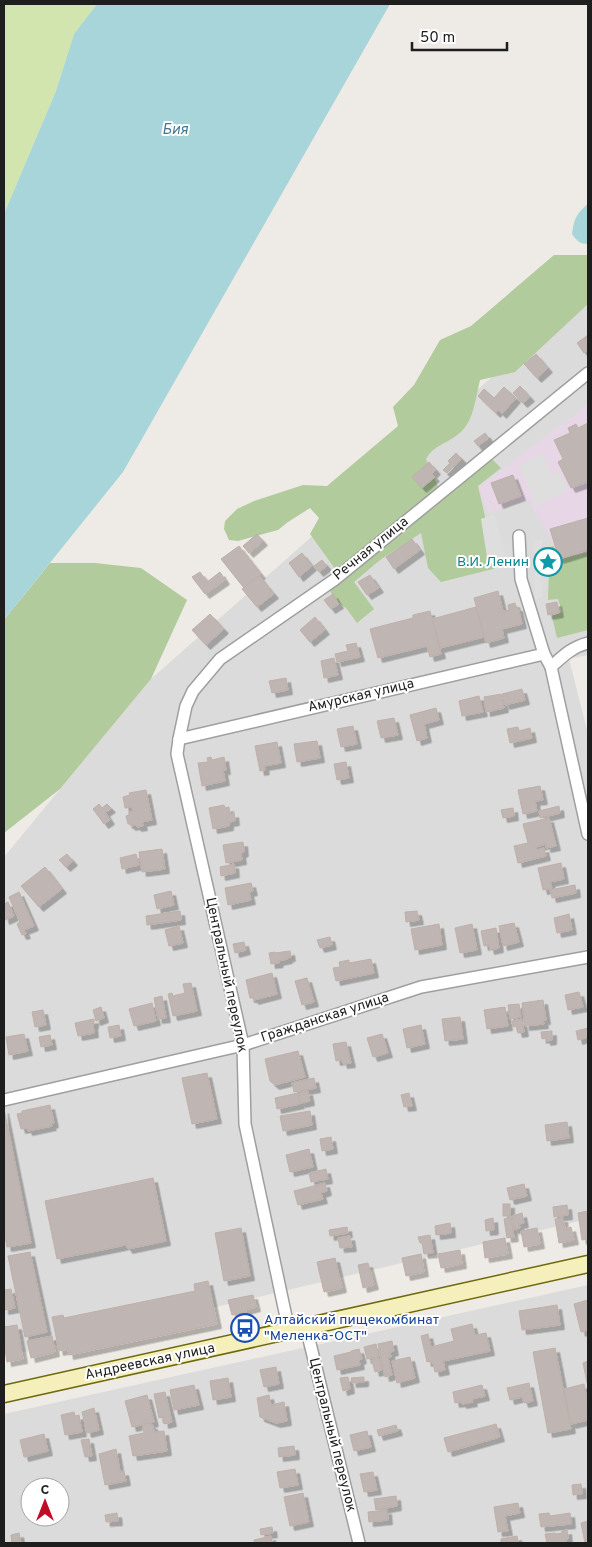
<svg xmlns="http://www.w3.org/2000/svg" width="592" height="1547" font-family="Overpass,sans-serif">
	<defs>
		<filter id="shadow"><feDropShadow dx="4.5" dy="4.5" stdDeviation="0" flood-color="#0004"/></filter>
	</defs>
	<rect width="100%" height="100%" fill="#eeeae5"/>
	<g fill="#dcdbdb" fill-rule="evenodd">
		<path d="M588,292V655L569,659L588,734V1219L4,1357V857L151,679Z"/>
		<path d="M588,1285V1543H4V1414ZM30,1487H60V1517H30Z"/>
	</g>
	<path fill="#e7d7e6" d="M588,405V556L561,564L549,536L528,499L488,513L479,487Z"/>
	<path fill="#d2e5ae" d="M4,4H97L74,34L56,91L4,214Z"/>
	<g fill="#b1cb9c">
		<path d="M554,255H588V304L515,372L480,380C475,400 474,424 456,436C445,444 433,446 426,459L440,491L338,573L310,534L319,518L310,508L288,522L278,530L238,541L229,540L224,529L225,521L237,509L254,501L303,485L327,486L398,426L393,407L414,385L440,340L471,326Z"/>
		<path d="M490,457L501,468L478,486L497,568L441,582L428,568L421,533L380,560L354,582L374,609L357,623L346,608L334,600L330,590Z"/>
		<path d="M554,546L557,560L588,552V630L557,638L552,616L562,612L558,599L548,600L549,570L547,548Z"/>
		<path d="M50,563H95L141,568L187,600L151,679L60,789L4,833V620Z"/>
	</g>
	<g fill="#dedede">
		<path d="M542,453L552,474L560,473L569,489L536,507L519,466Z"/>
		<path d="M495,514L509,567L495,570L487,557L481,519Z"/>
		<path d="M542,539V597L535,600L534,542Z"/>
	</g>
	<g fill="#a8d5d9">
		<path d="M97,4H390L123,472L4,620V214L56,91L74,34Z"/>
		<path d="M588,204V244C580,244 577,241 572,234C574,219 576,214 588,204Z"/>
	</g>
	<g fill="#bfb5b2" stroke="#bfafa8" filter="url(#shadow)">
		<path d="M588,335V350L584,353L577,343Z"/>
		<path d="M536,354L548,368L537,378L524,364Z"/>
		<path d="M520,386L530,397L523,403L513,393Z"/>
		<path d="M504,387L516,398L502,414L498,410L496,413L478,396L484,389L494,398Z"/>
		<path d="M588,423V482L571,488L558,462L563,459L554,440L570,433L568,428L576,424L578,428Z"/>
		<path d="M485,433L489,438L478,446L474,441Z"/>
		<path d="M456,453L462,459L447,473L443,470L450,463L448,461Z"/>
		<path d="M429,462L436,470L432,474L435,477L422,488L412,477Z"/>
		<path d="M513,475L521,496L499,504L491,483Z"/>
		<path d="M588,518V550L559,559L550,529Z"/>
		<path d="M257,534L263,541L249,553L243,546Z"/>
		<path d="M412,539L420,550L394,569L386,557Z"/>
		<path d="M239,546L261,574L244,588L221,559Z"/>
		<path d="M302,553L312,566L299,577L289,563Z"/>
		<path d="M322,560L327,566L319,572L314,566Z"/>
		<path d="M200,572L207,582L220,572L225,580L205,594L192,577Z"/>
		<path d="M370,575L379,588L367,595L358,582Z"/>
		<path d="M259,576L274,594L257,607L242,589Z"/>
		<path d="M498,591L503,611L509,610L508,605L515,603L516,607H518L522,624L502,629L504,638L486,643L474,598Z"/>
		<path d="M333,594L339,604L331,609L324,600Z"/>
		<path d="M557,602L559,613L548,615L546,604Z"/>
		<path d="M476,607L484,637L440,648L432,619Z"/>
		<path d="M430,611L441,654L430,657L427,646L378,658L370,629L413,618V615Z"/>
		<path d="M210,614L224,629L206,645L192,630Z"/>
		<path d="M315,617L325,630L310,642L300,630Z"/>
		<path d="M356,643L360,657L337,662L335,654L348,651L346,645Z"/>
		<path d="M334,658L338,675L324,678L321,661Z"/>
		<path d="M286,678L288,690L272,693L269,681Z"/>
		<path d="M522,689L525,700L505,705L502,694Z"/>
		<path d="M501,694L504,708L486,712L484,697Z"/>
		<path d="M479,696L483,712L462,716L459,701Z"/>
		<path d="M436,708L439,720L424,724L427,738L417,741L410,715Z"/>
		<path d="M394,718L398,735L381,738L377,721Z"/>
		<path d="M353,726L357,744L341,747L337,729Z"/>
		<path d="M518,727L519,731L530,728L532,738L510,743L507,729Z"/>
		<path d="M317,741L320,758L297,762L294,744Z"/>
		<path d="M277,742L281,763L264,766L265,770L260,771L255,746Z"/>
		<path d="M211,757L212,760L224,757L226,770H223L225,781L202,786L198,763L208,762L207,758Z"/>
		<path d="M346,762L349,778L337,780L334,764Z"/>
		<path d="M540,786L543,800L535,801L537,811L523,814L518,790Z"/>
		<path d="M146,790L152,820L142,822L143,826L137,827L136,825L131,826L130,824H128L126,816L129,815V812L133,811L132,807L125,808L123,797L130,795L129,793Z"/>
		<path d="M99,804L102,808L107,804L111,808L105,812L110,820L104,824L93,809Z"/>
		<path d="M224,805L225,808L229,807L230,814L234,813L235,821L229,822V826L213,829L209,808Z"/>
		<path d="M559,806L560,813L540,818L539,811Z"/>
		<path d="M513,808L514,816L503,818L501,810Z"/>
		<path d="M549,818L556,846L546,848V844L536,847L537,850L544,848L546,856L518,863L514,846L528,843L523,824Z"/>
		<path d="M243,842L244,852L241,853L242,860L226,863L223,845Z"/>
		<path d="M162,849L165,869L142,872L139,852Z"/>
		<path d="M67,854L73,861L66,867L59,860Z"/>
		<path d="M136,854L139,865L122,869L120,858Z"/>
		<path d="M561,863L564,879L550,882L552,888L543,890L538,868Z"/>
		<path d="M234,864L235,873L221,876L220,867Z"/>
		<path d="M45,867L62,889L39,907L21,886Z"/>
		<path d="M251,883L253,891L249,892L251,900L228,905L225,888Z"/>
		<path d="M575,885L576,893L552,898L550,890Z"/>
		<path d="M171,891L174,905L157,909L154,895Z"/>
		<path d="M19,892L34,926L24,930L26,934L22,935L17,924L20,922L9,897Z"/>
		<path d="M8,902L14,916L5,920L4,917V904Z"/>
		<path d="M180,911L181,920L147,925L146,916Z"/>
		<path d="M417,911L419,920L406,922L405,912Z"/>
		<path d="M569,914L572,930L557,933L554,918Z"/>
		<path d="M514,923L519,942L503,946L499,926Z"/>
		<path d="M439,924L442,945L415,950L411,929Z"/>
		<path d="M472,924L477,950L460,953L455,928Z"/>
		<path d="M179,926L183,943L169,946L165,930Z"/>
		<path d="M496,928L499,948L490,950L489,945L484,946L481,931Z"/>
		<path d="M330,937L332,945L320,948L317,940Z"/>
		<path d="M244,942L246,950L235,953L233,944Z"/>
		<path d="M290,951L291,957H288V959L278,961L279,963L271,964L269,953L275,952V953Z"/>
		<path d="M371,959L374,973L336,981L333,968L340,967L339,962L349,960V963Z"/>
		<path d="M272,973L277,994L254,1000V998H250L246,980Z"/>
		<path d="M307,978L314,1002L302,1005L295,981Z"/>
		<path d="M191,983L197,1011L173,1016L168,994L172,993L173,996L185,993L183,984Z"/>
		<path d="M579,992L583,1007L568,1010L565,995Z"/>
		<path d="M162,996L166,1018L158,1019L154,998Z"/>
		<path d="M543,1000L546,1020H543L544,1024L525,1026L522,1003Z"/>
		<path d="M152,1003L156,1021L134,1026L129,1009Z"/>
		<path d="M519,1004L521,1017L510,1019L508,1005Z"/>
		<path d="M101,1007L104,1018L96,1021L93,1010Z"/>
		<path d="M505,1007L508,1026L487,1029L484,1010Z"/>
		<path d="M43,1010L46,1025L35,1027L32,1012Z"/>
		<path d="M460,1017L463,1039L445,1041L442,1019Z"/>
		<path d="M94,1019V1024L93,1025L94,1033L78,1036L75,1023Z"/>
		<path d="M522,1019L524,1032L518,1033L516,1026L513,1027L512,1021Z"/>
		<path d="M119,1025L121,1036L110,1038L108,1027Z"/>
		<path d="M421,1025L425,1044L407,1048L403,1029Z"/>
		<path d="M588,1028V1037L578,1040L576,1031Z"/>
		<path d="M552,1031V1040L546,1041V1038L542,1039L541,1032Z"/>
		<path d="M24,1034L28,1051L9,1055L6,1037Z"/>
		<path d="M382,1034L388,1053L373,1057L367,1038Z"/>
		<path d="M50,1035L52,1045L41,1047L39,1037Z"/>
		<path d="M346,1042L351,1063L343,1064L342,1060L336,1061L333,1044Z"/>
		<path d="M298,1051L305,1077L275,1085L270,1081L265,1059Z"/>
		<path d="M207,1073L217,1119L192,1124L182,1078Z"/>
		<path d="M314,1078L316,1088L294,1092L292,1083Z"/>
		<path d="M308,1091L310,1101L301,1103L299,1093Z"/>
		<path d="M298,1093L300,1104L277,1109L275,1098Z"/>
		<path d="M409,1093L412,1106L404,1107L401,1095Z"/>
		<path d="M50,1105L54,1123L51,1124L52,1126L28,1131L27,1128L21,1129L17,1114L22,1113V1111Z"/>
		<path d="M4,1109L31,1243L7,1247L4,1231Z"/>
		<path d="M310,1111L312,1125L283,1131L280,1116Z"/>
		<path d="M567,1122L569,1138L547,1141L545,1125Z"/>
		<path d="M331,1137L333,1149L322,1151L320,1139Z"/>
		<path d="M309,1149L313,1167L290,1172L286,1155Z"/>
		<path d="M326,1169L328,1179L311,1182L309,1173Z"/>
		<path d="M153,1178L166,1241L128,1249L126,1245L57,1259L45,1201Z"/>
		<path d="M325,1183L327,1191L321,1193L323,1199L298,1205L294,1191Z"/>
		<path d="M524,1184L527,1196L510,1200L507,1188Z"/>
		<rect x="503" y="1204" width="7" height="12"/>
		<path d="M567,1205L568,1215L554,1217L553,1207Z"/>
		<path d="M588,1211V1239L582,1240L578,1213Z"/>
		<path d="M522,1213L524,1223L519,1224L520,1228L514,1229L512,1216Z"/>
		<path d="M493,1218L494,1230L486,1231L485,1220Z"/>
		<path d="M511,1218L514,1237L507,1238L504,1219Z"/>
		<path d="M563,1218L565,1229L571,1227L574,1240L559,1243L555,1219Z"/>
		<path d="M450,1223L451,1233L436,1235L435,1226Z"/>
		<path d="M347,1227L348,1233L330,1236L329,1230Z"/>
		<path d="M241,1228L250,1276L224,1281L215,1233Z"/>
		<path d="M537,1228L540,1244L524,1247L521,1231Z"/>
		<path d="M430,1235L433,1253L424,1254L422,1243H420L418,1237Z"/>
		<path d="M350,1236L352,1247L340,1248L338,1238Z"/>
		<path d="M505,1238L508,1254L485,1258L483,1242Z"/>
		<path d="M460,1250L462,1264L441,1268L438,1254Z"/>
		<path d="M30,1252L47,1332L25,1337L8,1256Z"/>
		<path d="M421,1254L424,1272L406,1276L402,1258Z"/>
		<path d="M335,1258L342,1288L324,1292L317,1262Z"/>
		<path d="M368,1263L374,1285L363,1288L358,1265Z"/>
		<path d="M208,1281L217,1324L69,1355L68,1349L59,1351L52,1317L63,1315L64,1318L195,1291L194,1284Z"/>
		<path d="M11,1289L15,1308L4,1310V1290Z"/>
		<path d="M253,1295L256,1307L245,1310L246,1312L232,1315L228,1300Z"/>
		<path d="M588,1300V1330L581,1332L574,1304Z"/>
		<path d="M557,1305L560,1325L522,1330L519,1311Z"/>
		<path d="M472,1324L475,1335L486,1333L490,1351L443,1361L445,1370L435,1372L433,1363H431L430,1361L427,1362L421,1336L428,1334L431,1347L454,1341L451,1329Z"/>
		<path d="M17,1325L23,1359L7,1362L4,1341V1327Z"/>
		<path d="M52,1336L55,1352L31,1358L27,1341Z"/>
		<path d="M392,1341L394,1351L390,1352L391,1357L388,1358L392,1375L385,1377L378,1344Z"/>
		<path d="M376,1344L379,1357L367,1359L364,1347Z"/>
		<path d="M555,1348L571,1429L548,1433L533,1352Z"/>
		<path d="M359,1349L362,1359L359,1360L360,1365L337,1370L334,1356L351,1352V1351Z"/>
		<path d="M410,1357L415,1378L397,1383L392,1361Z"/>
		<path d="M379,1358L382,1370L375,1372L372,1360Z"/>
		<path d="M588,1361V1387L583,1363Z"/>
		<path d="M276,1367L279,1384L264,1387L260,1370Z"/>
		<path d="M348,1377L350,1389L343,1391L340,1378Z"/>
		<path d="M364,1377V1382L352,1383L351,1378Z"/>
		<path d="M228,1378L231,1397L213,1400L210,1381Z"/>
		<path d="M529,1383L533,1401L524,1403L522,1397L510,1400L507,1388Z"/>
		<path d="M584,1384L588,1404V1420L571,1424L564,1389Z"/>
		<path d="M194,1385L199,1405L174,1410L170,1390Z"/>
		<path d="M482,1385L485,1396L472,1399L473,1402L462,1404L461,1402L455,1403L453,1392Z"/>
		<path d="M165,1392L172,1422L164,1424L163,1417L159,1418L154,1394Z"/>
		<path d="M147,1395L154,1422L132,1427L125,1401Z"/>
		<path d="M269,1395L271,1405L284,1402L287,1421L276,1423L260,1417L257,1398Z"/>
		<path d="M94,1408L99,1430L87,1433L82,1412Z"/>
		<path d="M74,1412L75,1416L79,1415L82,1432L65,1435L61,1415Z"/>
		<path d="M150,1423L151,1425H153L154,1432L164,1431L167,1451L133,1456L129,1436L144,1433L142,1424Z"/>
		<path d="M496,1424L500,1437L448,1452L444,1438Z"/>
		<path d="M396,1425L398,1431L379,1436L377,1430Z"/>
		<path d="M367,1431L371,1447L354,1451L350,1435Z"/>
		<path d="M44,1434L48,1451L24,1457L20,1440Z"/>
		<path d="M89,1439L92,1456L85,1457L81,1440Z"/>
		<path d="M294,1446L295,1455L279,1457L278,1448Z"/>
		<path d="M116,1449L120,1472L124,1471L126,1481L105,1485L99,1454Z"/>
		<path d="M295,1469L298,1485L280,1488L277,1472Z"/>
		<path d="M373,1472L377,1490L364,1492L360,1474Z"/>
		<path d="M581,1484L582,1494L573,1495L572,1485Z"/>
		<path d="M303,1493L309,1522L290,1526L284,1497Z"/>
		<path d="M396,1496L397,1506L376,1510L374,1499Z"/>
		<path d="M518,1503L520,1513L505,1516L508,1531L498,1532L494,1507Z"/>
		<path d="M387,1510L388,1520L369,1522L368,1512Z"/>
		<path d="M117,1513L118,1521L106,1522L105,1515Z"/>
		<path d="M549,1513L550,1516L570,1513L571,1524L541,1527L539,1514Z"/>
		<path d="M588,1521V1543H585L581,1523Z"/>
		<path d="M272,1527L273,1533L261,1535L260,1529Z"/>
		<path d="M567,1530L568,1539L566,1540V1543H547L545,1534L555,1533L556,1534L562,1533V1531Z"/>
		<path d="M19,1533L21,1543H12L11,1535Z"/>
		<path d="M271,1536L272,1543H254V1540Z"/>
		<path d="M517,1536L518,1543H501V1539Z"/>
	</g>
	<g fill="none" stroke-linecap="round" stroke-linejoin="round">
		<defs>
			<g id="street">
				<path d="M519,536L521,579L544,654L551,667L588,834"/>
				<path d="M551,667C563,656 572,647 588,643"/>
				<path d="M179,739L544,654"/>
				<path d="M4,1100L243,1045L421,987L588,957"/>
				<path d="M306,1327L359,1543"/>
				<path d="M289,1331L245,1124L243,1045L177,754L179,739L186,706L193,691L220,659L334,580L588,373"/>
			</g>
			<path id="secondary" d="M4,1394L588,1264"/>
		</defs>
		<use href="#street" stroke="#9f9f9f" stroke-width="14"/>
		<use href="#secondary" stroke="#6e6a0c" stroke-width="19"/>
		<use href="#street" stroke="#fff" stroke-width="11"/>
		<use href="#secondary" stroke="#f5efbc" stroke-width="16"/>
	</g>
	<defs>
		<symbol id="sight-ring" viewBox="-11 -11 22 22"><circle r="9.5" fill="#fff" stroke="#0f9aa8" stroke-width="1.5"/><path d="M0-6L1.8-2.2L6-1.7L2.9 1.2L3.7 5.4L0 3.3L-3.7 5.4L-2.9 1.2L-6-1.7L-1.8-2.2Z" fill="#0f9aa8"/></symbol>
		<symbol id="bus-ring" viewBox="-11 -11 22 22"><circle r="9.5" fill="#fff" stroke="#1a4fb4" stroke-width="1.5"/><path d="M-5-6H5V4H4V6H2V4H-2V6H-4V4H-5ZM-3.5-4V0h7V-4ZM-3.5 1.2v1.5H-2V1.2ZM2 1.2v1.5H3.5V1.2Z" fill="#1a4fb4"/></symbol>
	</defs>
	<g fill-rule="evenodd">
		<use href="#sight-ring" x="532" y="546" width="32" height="32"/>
		<use href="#bus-ring" x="229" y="1312" width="32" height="32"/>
	</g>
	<g text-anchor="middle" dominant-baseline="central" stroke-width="4" stroke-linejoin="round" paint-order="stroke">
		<g font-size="14" fill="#1e1e1e" stroke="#fff">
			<text transform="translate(371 549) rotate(-39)">Речная улица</text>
			<text transform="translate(361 696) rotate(-13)">Амурская улица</text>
			<text transform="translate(226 975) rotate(78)">Центральный переулок</text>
			<text transform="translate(325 1018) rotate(-18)">Гражданская улица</text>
			<text transform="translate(150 1362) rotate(-12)">Андреевская улица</text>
			<text transform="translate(332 1435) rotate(76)">Центральный переулок</text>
		</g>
		<g font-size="14" fill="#0d838f" stroke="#fff" text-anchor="end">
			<text x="529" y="562">В.И. Ленин</text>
		</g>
		<g font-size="14" fill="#164399" stroke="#fff" text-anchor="start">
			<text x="264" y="1320">Алтайский пищекомбинат<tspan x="264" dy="16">"Меленка-ОСТ"</tspan></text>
		</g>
		<g font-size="15" font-style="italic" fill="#477790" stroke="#fff">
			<text x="175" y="130">Бия</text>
		</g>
	</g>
	<rect width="592" height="1547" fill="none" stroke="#1e1e1e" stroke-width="10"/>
	<g transform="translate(45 1502)"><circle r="24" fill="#ffffff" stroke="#a5a5a5"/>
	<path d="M0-4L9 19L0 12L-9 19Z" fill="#bf0d28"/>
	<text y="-8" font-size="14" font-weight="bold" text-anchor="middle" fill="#1e1e1e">С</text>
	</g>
	<path d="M412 42v8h95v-8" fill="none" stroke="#1e1e1e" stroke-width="2.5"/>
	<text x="420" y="42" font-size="15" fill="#1e1e1e" stroke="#ffffff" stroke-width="4" paint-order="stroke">50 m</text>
</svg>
